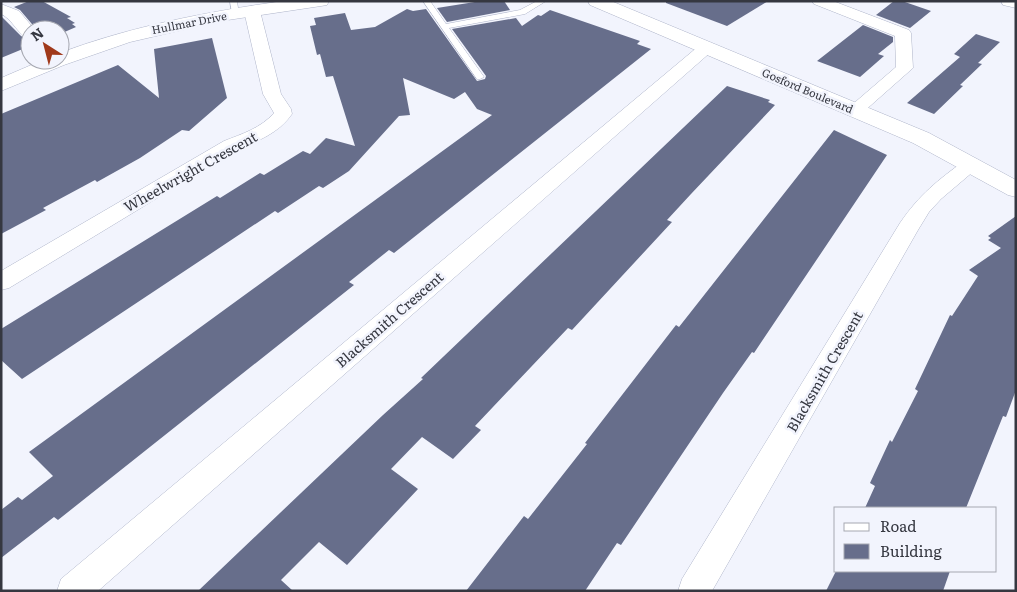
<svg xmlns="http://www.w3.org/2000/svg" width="1017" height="592" font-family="Literata,serif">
	<rect width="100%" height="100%" fill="#f2f4fd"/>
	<g fill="#676e8b">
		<path d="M29,1H42L71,17L67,18L75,23L72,24L76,27L60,34V30H37L20,10L14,7Z"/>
		<path d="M481,1H504L510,10L447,22L437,8Z"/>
		<path d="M666,1H768L727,26L666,3Z"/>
		<path d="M894,1H902L931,11L910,28L876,15Z"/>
		<path d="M407,9L413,11L426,9L477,81L485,79L486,76L452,29L516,18L522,26L538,15L541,16L550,10L640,41L637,44L651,49L394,253L389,250L349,282L354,285L58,520L54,517L1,558V510L18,497L22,500L53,476L29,452L492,115L477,109L465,92L454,99L403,78L410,115L399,116L349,171L323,188L319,186L278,213L275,211L22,379L1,360V329L217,196L220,198L260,173L264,175L303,151L310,154L326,138L355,146L333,76L326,77L320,54L317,55L310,26L316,25L314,18L345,13L351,30L375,27Z"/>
		<path d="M1,16L21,36L30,41V46L1,58Z"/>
		<path d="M863,25L893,37V42L878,54L884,56L860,77L817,61Z"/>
		<path d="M976,34L1000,42L978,63L982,64L960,85L963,86L934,114L907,103L960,57L954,54Z"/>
		<path d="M212,38L227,98L189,131L182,130L140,158L97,182L95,180L43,208L46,210L1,234V114L118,65L159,98L154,49Z"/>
		<path d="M727,86L770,100L768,102L775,105L691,194L667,220L672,222L572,330L568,328L475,426L481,430L453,459L422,437L391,469L418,489L347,565L319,542L281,580L293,591H198L383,415L423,379L421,378Z"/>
		<path d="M834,130L887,155L754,353L752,352L723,393L621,545L617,543L585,591H466L524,516L528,519L587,444L585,443L676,325L679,327Z"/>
		<path d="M1016,216V390L1006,417L1003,416L966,508H865L875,486L870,483L890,440L892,442L918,391L915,389L950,315L952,316L978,276L969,270L1001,248L988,240L991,238L988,236Z"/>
		<path d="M836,571H950L943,591H826Z"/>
	</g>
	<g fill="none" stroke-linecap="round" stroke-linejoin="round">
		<defs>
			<g id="lane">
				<path d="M230,1H237L239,15L232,13Z"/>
				<path d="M423,1H430L446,24L520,10L537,1H546L525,14L449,28L484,77L480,79H477Z"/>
			</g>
			<g id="street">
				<path d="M812,1H833L909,30L911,33L913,68L861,114L855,115L849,114L846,110L896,67L895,36L814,4Z"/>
				<path d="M1,4L19,11L35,30H30V39C18,36 13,19 1,14Z"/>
				<path d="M252,6L257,8L260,11L281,94L291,109L292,114C279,133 258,141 238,149L9,288L1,290V271L224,141C242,134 261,128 274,113L263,94L244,11L247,8Z"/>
				<path d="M706,43L712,45L714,48L712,51L98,591H57L61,579L700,45Z"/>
				<path d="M971,159L978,161L981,165L941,199L929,212L918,230L712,591H678L682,579L900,223C920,194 937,181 964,161Z"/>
			</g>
			<g id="secondary">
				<path d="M283,1H329L327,5L321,6L221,21L130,42L64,65L1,91V78L43,60H60V53C132,26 207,12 283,1Z"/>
				<path d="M588,1H611L929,133L1016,180V197L1008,195L913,143L590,5Z"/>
				<path d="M1001,1H1016V8L1003,5Z"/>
			</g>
		</defs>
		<use href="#lane" stroke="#afb5ca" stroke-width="1"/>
		<use href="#street" stroke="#afb5ca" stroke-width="1"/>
		<use href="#secondary" stroke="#afb5ca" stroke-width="1"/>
		<use href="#lane" fill="#fff" fill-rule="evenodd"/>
		<use href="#street" fill="#fff" fill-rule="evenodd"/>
		<use href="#secondary" fill="#fff" fill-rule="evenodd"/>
	</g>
	<g text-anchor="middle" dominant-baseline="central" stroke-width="5" stroke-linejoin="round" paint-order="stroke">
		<g font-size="11" fill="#353740" stroke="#f2f4fd">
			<text transform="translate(189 22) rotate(-11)">Hullmar Drive</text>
			<text transform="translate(808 90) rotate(23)">Gosford Boulevard</text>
		</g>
		<g font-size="14" fill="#353740" stroke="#f2f4fd">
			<text transform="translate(190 171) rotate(-29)">Wheelwright Crescent</text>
			<text transform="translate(389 319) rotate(-41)">Blacksmith Crescent</text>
			<text transform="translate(824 371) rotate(-60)">Blacksmith Crescent</text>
		</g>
	</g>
	<rect width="1017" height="592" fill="none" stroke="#353740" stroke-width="5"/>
	<rect x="834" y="507" width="162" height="65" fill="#f2f4fd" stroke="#a6a8b1"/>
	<rect x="844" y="523" width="25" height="8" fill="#ffffff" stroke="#a6a8b1"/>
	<text x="880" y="532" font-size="15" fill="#353740">Road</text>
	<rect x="844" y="544" width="25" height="15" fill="#676e8b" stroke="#a6a8b1"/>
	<text x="880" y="557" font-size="15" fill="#353740">Building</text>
	<g transform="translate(45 45) rotate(324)"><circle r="24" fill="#f2f4fd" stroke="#a6a8b1"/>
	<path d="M0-4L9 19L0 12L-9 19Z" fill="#a0391b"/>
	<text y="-8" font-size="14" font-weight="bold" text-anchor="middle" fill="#353740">N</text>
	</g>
</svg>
